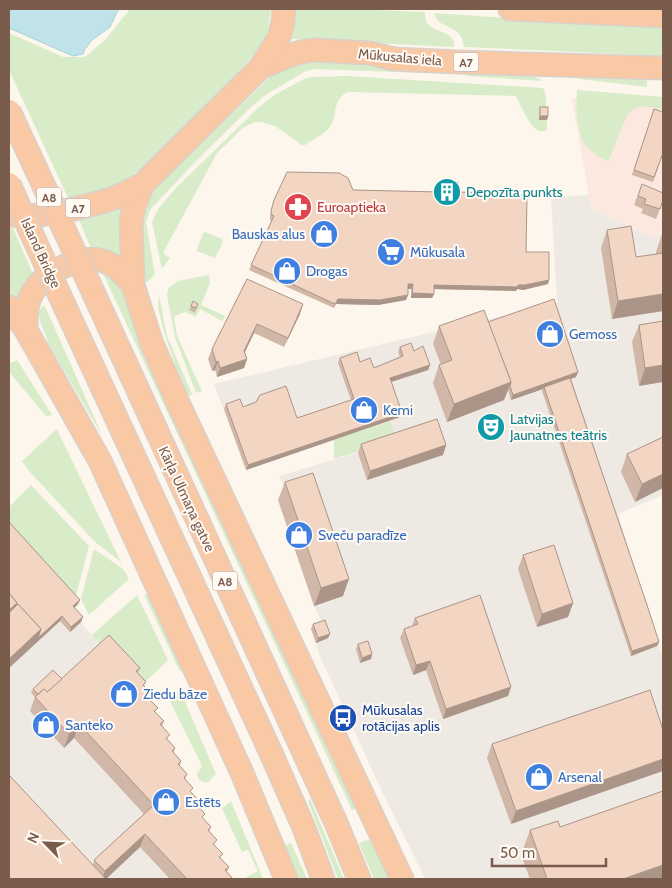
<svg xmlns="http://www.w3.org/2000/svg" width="672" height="888" font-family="Cabin,sans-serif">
	<rect width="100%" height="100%" fill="#fdf6ec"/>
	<path fill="#fde8e0" d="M572,98L663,105V235L649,236L591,208Z"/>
	<g fill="#efe9e4">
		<path d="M589,195L591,208L649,236L663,235V495L618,514L663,659V879H425L378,783L319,654L311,629L323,624L314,606L288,497L279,476L396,441L390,421L246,470L214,384L557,303L551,197Z"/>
		<path d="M9,539L102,647L220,879H9Z"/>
	</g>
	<g fill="#d8ecc9">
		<path d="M130,9H271L267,35L258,50L228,84L138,171L122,182L103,190L68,198L9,70V33L63,57H85L105,40Z"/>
		<path d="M296,9H348L425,12C425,15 425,18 426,21C431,34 457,30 454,47L292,39L295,22Z"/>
		<path d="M434,13L605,25L663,27V56L464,47C461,21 439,32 434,13Z"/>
		<path d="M312,59L453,71V74L314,69L304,72L264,96L249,109L196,161L150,210L146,222L155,275L148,281L145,282L144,280C142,258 136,226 145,206C149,195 159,186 166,177L272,75L277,72Z"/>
		<path d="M462,72L535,77L543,81L468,76Z"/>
		<path d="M347,76L543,88L546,96V111L539,112V120H547V130C543,131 542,132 539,131C530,128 520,104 516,96L347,92C331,101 338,119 329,128C323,135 312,140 305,145H302L275,126L261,122H255L250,124L243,128L217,153L163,253L170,258L162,269L152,222L158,209L175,189L260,106L276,94L306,78L313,77Z"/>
		<path d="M582,76L647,77V87L580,79Z"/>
		<path d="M577,90L663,97V109L642,106L634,109L627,115L609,160L607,161C597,157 585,148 581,137C576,125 576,103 577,90Z"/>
		<path d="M123,209L122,261L93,253L79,220Z"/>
		<path d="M9,227L13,228L35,279L20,309L9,293Z"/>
		<path d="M205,232L222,239L223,242L215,258L197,251V249L203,234Z"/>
		<path d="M100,267L121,285L358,807L352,810Z"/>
		<path d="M209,275L210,283L201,305L225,316L222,321L200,309L195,317C186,311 183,311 174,317L177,336L202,391L196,393L175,337L167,296L168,289L178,281Z"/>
		<path d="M159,295L167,336L192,394L190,396L185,394L164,332L158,308Z"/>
		<path d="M44,305L48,313L102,435L48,344C47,331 31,314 44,305Z"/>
		<path d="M17,360L52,415L46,416L9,372V364Z"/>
		<path d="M390,421L396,440L334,459V440Z"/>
		<path d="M57,429L62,440L121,562L95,542L29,471L22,461Z"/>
		<path d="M31,485L89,546L75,599L9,526V507Z"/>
		<path d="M94,549L123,569L129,579L89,615L81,599Z"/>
		<path d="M144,594L153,598L183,669L180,672Z"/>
		<path d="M137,595L168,660L144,683L102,647L92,635Z"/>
		<path d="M180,690L216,774L208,782C202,783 198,780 197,774L202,766L170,701L172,697Z"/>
		<path d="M310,799L344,879H338L308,801Z"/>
		<path d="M231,801L263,879H243L258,871L248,850L242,852L222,808Z"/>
		<path d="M373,839L391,879H374L359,843L367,840Z"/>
		<path d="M291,843L307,879H295L284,846Z"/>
	</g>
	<path fill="#bfe3e8" stroke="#a5d3da" d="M9,9H120L117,12L110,27L92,40L85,49L83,54L73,56L9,28Z"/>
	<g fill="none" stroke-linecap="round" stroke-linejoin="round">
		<defs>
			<g id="trunk">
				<path d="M510,9L663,16"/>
				<path d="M260,68L288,56L301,52L315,50L369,53L394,59L459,62L663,68"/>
				<path d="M143,184L134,207L131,220L133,285L152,344L180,407L402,879"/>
				<path d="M9,215L25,216L40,215L65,211L94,204L115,198L143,184L260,68L279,38L283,21L284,9"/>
				<path d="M89,283L337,825L359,879"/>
				<path d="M60,296L271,753L304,828L323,879"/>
				<path d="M9,307L26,330L100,461L242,773L286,879"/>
				<path d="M26,330C26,315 26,301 35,289C47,271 82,254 103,261C116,264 125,276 133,285"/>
			</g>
		</defs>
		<use href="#trunk" stroke="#dad1cd" stroke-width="25"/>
		<use href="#trunk" stroke="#f9c8a4" stroke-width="22"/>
		<defs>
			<g id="trunk-bridge">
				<path d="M9,111L89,283"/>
				<path d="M9,184L60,296"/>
			</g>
		</defs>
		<use href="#trunk-bridge" stroke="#dad1cd" stroke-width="25" stroke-linecap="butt"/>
		<use href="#trunk-bridge" stroke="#f9c8a4" stroke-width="22"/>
	</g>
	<g fill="#d1b7a8">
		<path d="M540,107L548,116L547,120H539V112Z"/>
		<path d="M654,109L663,153L653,182L632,175Z"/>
		<path d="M440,182L458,192L526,252L549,280L548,284L523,290L517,289L516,291L434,289V294L432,298H411V289H408V295L406,300L378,305L336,304L334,308L249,270L272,221L270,220V215L274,200L353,190L438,192L439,186Z"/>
		<path d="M642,184L663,201L656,219L641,213L643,209L634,205Z"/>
		<path d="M607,230L636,257L656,254V252L662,234H663V311L612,319L601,248Z"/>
		<path d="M247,279L300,314L284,347L254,333L245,352L247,359L244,368L217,377L215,370L212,371L208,359L212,349Z"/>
		<path d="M193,301L198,304L195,313L189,310Z"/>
		<path d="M663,321L639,386L632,342L639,325Z"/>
		<path d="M488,322L578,372L576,377L571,379L659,642L657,646L631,656L542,391L543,389L511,400L508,390L504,400L447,422L433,383L439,365H441L433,344L439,326Z"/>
		<path d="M400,347L414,351L430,365L428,370L391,382L400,417L246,470L224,409L226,404L297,418L351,400L338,363L340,358L360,362L374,368L400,357L398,352Z"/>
		<path d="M663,437L635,502L621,472L627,454Z"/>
		<path d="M361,444L446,445L443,455L367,480L358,453Z"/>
		<path d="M285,482L343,596L314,606L278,500Z"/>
		<path d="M9,522L80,600L78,604L74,608L83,617L81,622L70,632L60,621L9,668Z"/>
		<path d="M523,555L573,603L568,617L537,627L518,569Z"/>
		<path d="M415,618L511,687L508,696L443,719L426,670L413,675L400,638L404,629L412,626Z"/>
		<path d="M313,624L330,634L328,638L316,643L311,629Z"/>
		<path d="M358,644L372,654L371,659L360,663L356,649Z"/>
		<path d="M140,668L138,673L146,682L144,686L156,713L164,721L162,726L168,740L175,748L174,753L181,761L180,766L187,774L185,780L191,792L199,801L197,806L203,819L211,827L209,832L221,858L229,867L227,872L233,879H170L140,847L106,879L93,865L94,860L144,814L74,738L64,748L30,711L35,697L31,693L33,689L62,679Z"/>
		<path d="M650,690L511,824L487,758L492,744Z"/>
		<path d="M560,827L663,879H530L521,855L530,830Z"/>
	</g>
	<g fill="#aa9588">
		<path d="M540,116H548L547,120H539Z"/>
		<path d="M549,280L548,284L523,290L517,289L516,291L432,289L434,285H518Z"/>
		<path d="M408,284H413L411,289H407Z"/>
		<path d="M412,293L434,294L432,298H411Z"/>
		<path d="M663,294V311L612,319L618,301Z"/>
		<path d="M408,295L406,300L378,305L336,304L334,308L338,299Z"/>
		<path d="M303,304L300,314L284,347L288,338Z"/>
		<path d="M257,324L254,333L241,360L244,351Z"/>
		<path d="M247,359L244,368L217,377L220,368Z"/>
		<path d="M218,361L215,370L212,371L216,362Z"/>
		<path d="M430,365L428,370L388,383L390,378Z"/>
		<path d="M663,365V382L639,386L645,368Z"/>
		<path d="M578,372L576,377L544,388V387L543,389L511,400L513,395Z"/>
		<path d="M511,382L504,400L447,422L454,404Z"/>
		<path d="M402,413L400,417L246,470L248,465Z"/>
		<path d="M446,445L443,455L367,480L370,471Z"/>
		<path d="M663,474V488L635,502L642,484Z"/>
		<path d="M349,579L343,596L314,606L321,588Z"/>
		<path d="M80,600L78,604L71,611L73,606Z"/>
		<path d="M17,603L12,616L9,619V610Z"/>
		<path d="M573,603L568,617L537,627L542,614Z"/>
		<path d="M62,616L60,621L9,668V659L41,629Z"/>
		<path d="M83,617L81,622L70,632L71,627Z"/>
		<path d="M330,634L328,638L316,643L318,638Z"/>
		<path d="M659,642L657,646L631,656L632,651Z"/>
		<path d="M372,654L371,659L360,663L362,658Z"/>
		<path d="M430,661L426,670L413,675L416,665Z"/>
		<path d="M511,687L508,696L443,719L446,709Z"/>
		<path d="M79,724L74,738L64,748L69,734Z"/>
		<path d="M663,759V771L511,824L516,811Z"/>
		<path d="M145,834L140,847L106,879H102L105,871Z"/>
		<path d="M663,865V879H623Z"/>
	</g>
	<g fill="#f3d5c3" stroke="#aa9588">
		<rect x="540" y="107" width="8" height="9"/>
		<path d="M654,109L663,112V153L654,177L634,170Z"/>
		<path d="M287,172L339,173L348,178L353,190L440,192V182H458V192L520,194V195H527L526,252H549V280L525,285H518V287L434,285V294L412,293L413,284H408V295L380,300L338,299L335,304L251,265L274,216L272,215L271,211L274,200Z"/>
		<path d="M642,184L663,193V200L660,209L644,204L646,199L638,196Z"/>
		<path d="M631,226L636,257L663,253V294L618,301L607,230Z"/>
		<path d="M247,279L303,304L288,338L257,324L244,351L247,359L220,368L218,361L216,362L212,349Z"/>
		<path d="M554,299L578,372L513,395L510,386L511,382L488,322Z"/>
		<path d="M193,301L198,304L196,308L191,306Z"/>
		<path d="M484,310L511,382L454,404L439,365L452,360L439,326Z"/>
		<path d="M663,321V365L645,368L639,325Z"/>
		<path d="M411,343L414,351L423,346L430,365L390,378L402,413L248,465L226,404L240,399L243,407L256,402L260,395L286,386L297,418L354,399L340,358L357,352L360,362L370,358L374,368L403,356L400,347Z"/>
		<path d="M570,378L646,602L659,642L632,651L544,387Z"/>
		<path d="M437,419L446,445L370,471L361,444Z"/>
		<path d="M663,437V474L642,484L627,454Z"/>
		<path d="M313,473L349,579L321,588L285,482Z"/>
		<path d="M9,522L80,600L73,606L83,617L71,627L62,616L38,638L41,629L18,604L16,606L17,603L9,593Z"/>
		<path d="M554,545L573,603L542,614L523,555Z"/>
		<path d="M9,593L17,603L9,610Z"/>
		<path d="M480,595L511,687L446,709L430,661L416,665L404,629L418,624L415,618Z"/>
		<path d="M18,604L41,629L9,659V613Z"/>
		<path d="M325,620L330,634L318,638L313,624Z"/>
		<path d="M109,635L140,668L136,671L146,682L143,685L152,695L148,698L158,708L154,711L164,721L160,724L170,735L166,738L175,748L172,751L181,761L178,764L187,774L184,778L193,788L190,791L199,801L196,804L205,814L202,817L211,827L208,830L217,840L213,844L223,854L219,857L229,867L225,870L233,879H187L145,834L105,871L94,860L154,805L79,724L69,734L35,697L44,689L47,692Z"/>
		<path d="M368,641L372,654L362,658L358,644Z"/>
		<path d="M53,670L62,679L47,692L44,689L38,694L33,689Z"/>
		<path d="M650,690L663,730V759L516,811L492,744Z"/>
		<path d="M9,775L106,879H9Z"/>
		<path d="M663,791V865L623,879H547L530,830L558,821L560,827Z"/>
	</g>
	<defs>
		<symbol id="building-disc" viewBox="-11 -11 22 22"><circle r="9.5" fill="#0f9aa8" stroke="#fffaf3"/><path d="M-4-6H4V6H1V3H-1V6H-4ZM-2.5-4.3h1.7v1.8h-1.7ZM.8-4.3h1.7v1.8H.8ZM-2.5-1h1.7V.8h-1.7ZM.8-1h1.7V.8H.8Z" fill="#fff"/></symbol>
		<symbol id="pharmacy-disc" viewBox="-11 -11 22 22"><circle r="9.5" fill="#e0444e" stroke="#fffaf3"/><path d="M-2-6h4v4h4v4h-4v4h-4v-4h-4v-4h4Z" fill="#fff"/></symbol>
		<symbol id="shop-disc" viewBox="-11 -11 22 22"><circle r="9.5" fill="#3f7fe0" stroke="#fffaf3"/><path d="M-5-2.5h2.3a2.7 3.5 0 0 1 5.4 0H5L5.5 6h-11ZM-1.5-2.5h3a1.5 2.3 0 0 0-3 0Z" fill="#fff"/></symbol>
		<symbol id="supermarket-disc" viewBox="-11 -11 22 22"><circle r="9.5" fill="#3f7fe0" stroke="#fffaf3"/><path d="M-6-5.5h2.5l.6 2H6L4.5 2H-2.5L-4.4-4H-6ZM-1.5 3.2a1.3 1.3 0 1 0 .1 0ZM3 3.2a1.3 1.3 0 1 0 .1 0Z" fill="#fff"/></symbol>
		<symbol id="theatre-disc" viewBox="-11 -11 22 22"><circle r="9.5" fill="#0f9aa8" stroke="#fffaf3"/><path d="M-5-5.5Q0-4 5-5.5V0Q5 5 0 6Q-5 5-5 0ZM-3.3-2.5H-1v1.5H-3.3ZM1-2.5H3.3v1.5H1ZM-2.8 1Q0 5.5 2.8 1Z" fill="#fff"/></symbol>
		<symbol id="bus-disc" viewBox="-11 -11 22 22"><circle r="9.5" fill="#1a4fb4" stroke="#fffaf3"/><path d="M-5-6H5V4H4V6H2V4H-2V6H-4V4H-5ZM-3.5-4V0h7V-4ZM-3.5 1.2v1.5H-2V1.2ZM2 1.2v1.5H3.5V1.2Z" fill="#fff"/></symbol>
	</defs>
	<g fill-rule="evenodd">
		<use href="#building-disc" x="431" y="176" width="32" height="32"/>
		<use href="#pharmacy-disc" x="282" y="191" width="32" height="32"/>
		<use href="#shop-disc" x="308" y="218" width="32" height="32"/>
		<use href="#supermarket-disc" x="375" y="236" width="32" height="32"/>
		<use href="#shop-disc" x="271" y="255" width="32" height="32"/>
		<use href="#shop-disc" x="534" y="318" width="32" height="32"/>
		<use href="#shop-disc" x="348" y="394" width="32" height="32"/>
		<use href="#theatre-disc" x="475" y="411" width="32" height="32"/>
		<use href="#shop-disc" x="283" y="519" width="32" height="32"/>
		<use href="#shop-disc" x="108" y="678" width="32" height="32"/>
		<use href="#bus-disc" x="327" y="702" width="32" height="32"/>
		<use href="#shop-disc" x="30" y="709" width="32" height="32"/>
		<use href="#shop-disc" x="523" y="761" width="32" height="32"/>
		<use href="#shop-disc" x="150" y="786" width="32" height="32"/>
	</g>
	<g text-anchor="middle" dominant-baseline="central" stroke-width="4" stroke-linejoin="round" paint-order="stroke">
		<g fill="#fffaf3" stroke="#a28b7f" stroke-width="1">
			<rect x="453.5" y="52.5" width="25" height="19" rx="4"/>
			<rect x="36.5" y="187.5" width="25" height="19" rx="4"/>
			<rect x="65.5" y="198.5" width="25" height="19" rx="4"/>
			<rect x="212.5" y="571.5" width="25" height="19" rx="4"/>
		</g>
		<g font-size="12" font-weight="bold" fill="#7a5c4d">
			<text x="466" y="62">A7</text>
			<text x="49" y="197">A8</text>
			<text x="78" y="208">A7</text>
			<text x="225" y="581">A8</text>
		</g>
		<g font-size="14" fill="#7a5c4d" stroke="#fffaf3">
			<text transform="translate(400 57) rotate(5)">Mūkusalas iela</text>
			<text transform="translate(41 253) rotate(65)">Island Bridge</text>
			<text transform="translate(187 499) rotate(65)">Kārļa Ulmaņa gatve</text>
		</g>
		<g font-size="14" fill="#0d838f" stroke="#fffaf3" text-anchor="start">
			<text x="466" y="192">Depozīta punkts</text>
			<text x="510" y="419">Latvijas<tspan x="510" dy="16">Jaunatnes teātris</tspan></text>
		</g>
		<g font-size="14" fill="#be3a42" stroke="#fffaf3" text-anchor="start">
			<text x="317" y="207">Euroaptieka</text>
		</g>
		<g font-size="14" fill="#366cbe" stroke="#fffaf3" text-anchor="start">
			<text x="305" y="234" text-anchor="end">Bauskas alus</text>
			<text x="410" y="252">Mūkusala</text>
			<text x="306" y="271">Drogas</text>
			<text x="569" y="334">Gemoss</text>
			<text x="383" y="410">Kemi</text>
			<text x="318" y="535">Sveču paradīze</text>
			<text x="143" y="694">Ziedu bāze</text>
			<text x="65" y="725">Santeko</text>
			<text x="558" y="777">Arsenal</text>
			<text x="185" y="802">Estēts</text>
		</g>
		<g font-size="14" fill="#164399" stroke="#fffaf3" text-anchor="start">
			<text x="362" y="710">Mūkusalas<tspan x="362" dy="16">rotācijas aplis</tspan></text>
		</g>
	</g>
	<rect width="672" height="888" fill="none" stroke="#7a5c4d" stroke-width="20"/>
	<g transform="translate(45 843) rotate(294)" stroke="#fffaf3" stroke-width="4" paint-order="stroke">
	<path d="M0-4L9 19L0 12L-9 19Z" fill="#7a5c4d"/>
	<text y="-8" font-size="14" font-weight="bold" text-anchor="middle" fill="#7a5c4d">N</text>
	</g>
	<path d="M492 858v8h114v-8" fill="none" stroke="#7a5c4d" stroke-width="2.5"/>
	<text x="500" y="858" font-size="15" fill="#7a5c4d" stroke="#fffaf3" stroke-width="4" paint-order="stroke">50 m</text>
</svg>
